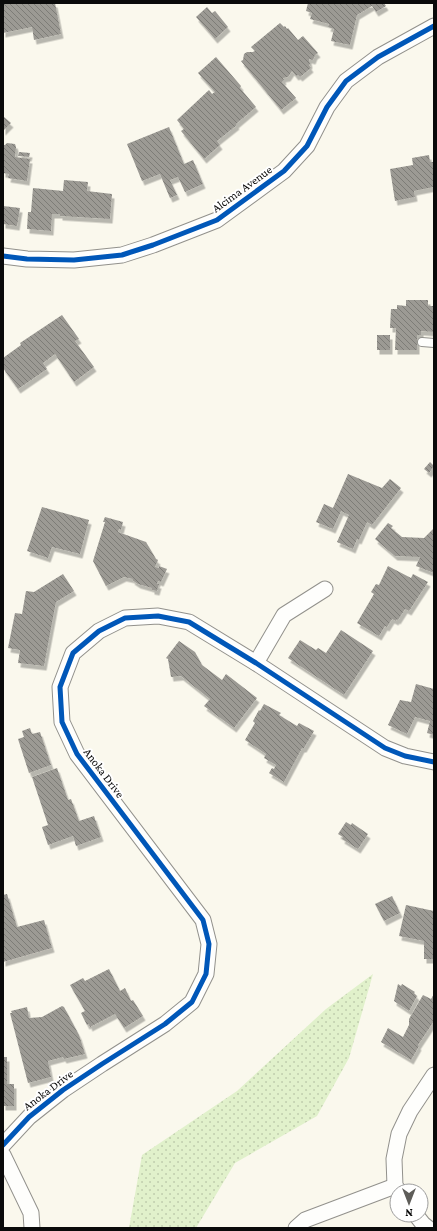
<svg xmlns="http://www.w3.org/2000/svg" width="437" height="1231" font-family="'Crimson Pro',serif">
	<defs>
		<pattern id="grass-dots" width="8" height="8" patternUnits="userSpaceOnUse"><rect width="8" height="8" fill="#e1f1cb"/><path d="M2 2h.1M6 6h.1" fill="none" stroke="#c0cdad" stroke-width="1.8" stroke-linecap="round"/></pattern>
		<pattern id="building-back-hatch" width="6" height="6" patternUnits="userSpaceOnUse"><rect width="6" height="6" fill="#9c9a94"/><path d="M-1 5l2 2M0 0l6 6M5-1l2 2" fill="none" stroke="#7d7c77"/></pattern>
		<filter id="shadow"><feDropShadow dx="2.5" dy="4.5" stdDeviation="0" flood-color="#0004"/></filter>
	</defs>
	<rect width="100%" height="100%" fill="#faf8ed"/>
	<path fill="url(#grass-dots)" d="M373,974L349,1058L317,1116L235,1163L196,1228H129L142,1155L237,1091L326,1009Z"/>
	<g fill="url(#building-back-hatch)" filter="url(#shadow)">
		<path d="M3,3H55L61,34L34,40L32,27L3,33Z"/>
		<path d="M308,3H384L386,6L376,12L372,6L357,15L350,45L331,41L334,29L328,27L329,24L310,19L312,13L306,11Z"/>
		<path d="M207,7L212,13L215,11L228,27L215,39L196,17Z"/>
		<path d="M280,23L284,27L285,26L287,29L288,28L298,40L303,36L318,53L315,55L313,60L309,59L310,64L309,65L311,68L300,77L298,75L296,76L292,71L288,77L283,78L284,80L282,82L296,98L281,110L241,61L243,60L244,54L247,52H253L255,51L251,47Z"/>
		<path d="M216,57L241,86L240,88L256,107L236,124L237,125L217,141L220,145L204,159L181,131L184,129L177,120L209,90L212,94L215,92L198,73Z"/>
		<path d="M3,116L11,123L3,131Z"/>
		<path d="M169,127L184,164L193,160L203,184L185,192L178,177L170,180L177,195L170,198L160,174L142,181L127,144Z"/>
		<path d="M7,143L15,144L16,147L15,157L30,159L27,181L8,178L9,174L3,173V145H5Z"/>
		<path d="M19,152L30,153L29,157L18,156Z"/>
		<path d="M429,155L430,162H434V187L414,191L415,197L395,201L390,169L413,165L412,158Z"/>
		<path d="M64,180L88,182L87,191L112,194L110,219L60,216V214H52L51,231L27,229L28,212H31L33,188L63,191Z"/>
		<path d="M3,206L20,208L17,226L3,224Z"/>
		<path d="M406,300H428V306H434V332L421,331V335H417V350H395L396,328H390L391,309H397V305L406,306Z"/>
		<path d="M62,315L79,339L75,341L94,367L74,382L55,354L43,363L47,369L18,389L3,368V358L21,345L20,343Z"/>
		<rect x="377" y="335" width="13" height="15"/>
		<path d="M430,462L434,466L429,473L424,469Z"/>
		<path d="M348,474L382,488L390,479L401,488L372,525L367,522L359,540L357,539L353,549L337,542L349,515L341,511L333,529L316,522L324,504L333,508Z"/>
		<path d="M42,507L89,520L80,554L52,547L48,558L27,551Z"/>
		<path d="M105,517L123,522L121,530L119,529L118,532L146,542L156,559L158,560L155,567L159,568V566L167,569L161,582L158,581L157,584H159L157,591L152,590V588L138,584L132,580L133,579L124,577L106,586L93,561L105,522H103Z"/>
		<path d="M388,523L393,526L391,528L402,537L424,538L434,528V573L416,566L420,557L395,556L375,539Z"/>
		<path d="M388,566L411,578L413,574L428,582L409,611L405,609L398,620L397,619L396,621L392,619L387,627L385,626L379,636L357,623L374,594L371,592L376,584L379,585Z"/>
		<path d="M63,574L74,591L56,602L44,666L18,663L20,650L8,648L15,613L22,614L26,591L34,592Z"/>
		<path d="M341,630L373,651L344,695L288,658L300,640L316,650L318,648L326,653Z"/>
		<path d="M179,641L195,652L202,665L222,680L226,674L257,698L234,728L204,706L210,699L181,676L171,677L168,659L166,658Z"/>
		<path d="M416,684L434,689V735L427,733L430,721L415,717L407,734L388,725L400,700L411,702Z"/>
		<path d="M264,704L281,713L279,715L297,726L299,723L314,731L304,748H302L284,782L269,773L272,768L274,769L276,765L264,758L266,754L245,740L255,723L253,721L259,710L260,711Z"/>
		<path d="M30,728L32,734L40,732L51,765L29,773L18,739L24,737L22,731Z"/>
		<path d="M57,768L68,800L71,799L79,821L94,816L101,837L76,846L73,836L48,845L42,827L48,825L32,777Z"/>
		<path d="M346,822L351,825L352,823L368,834L358,849L342,839L343,837L338,834Z"/>
		<path d="M7,894L17,927L44,920L52,948L3,962V895Z"/>
		<path d="M392,896L400,913L384,921L375,904Z"/>
		<path d="M406,905L434,911V959H424V941L399,936Z"/>
		<path d="M109,969L120,991L125,988L131,1001L133,1000L143,1016L124,1028L115,1014L90,1027L89,1024L87,1025L81,1013L85,1011L70,985L83,978L85,981Z"/>
		<path d="M398,984L401,986L402,984L415,992L414,993L417,996L409,1011L394,1001Z"/>
		<path d="M434,994V1021L418,1045L419,1046L411,1060L381,1042L388,1028L403,1037L409,1025V1019L423,995L431,999Z"/>
		<path d="M62,1006L64,1007L79,1035L85,1054L64,1059L63,1057L48,1061L51,1077L28,1083L10,1013H12L11,1011L27,1007L29,1018L42,1017Z"/>
		<path d="M3,1057H7V1084H14V1106H3Z"/>
	</g>
	<g fill="none" stroke-linecap="round" stroke-linejoin="round">
		<defs>
			<path id="service" d="M422,342L434,343"/>
			<g id="minor">
				<path d="M3,256L27,259L74,260L122,255L153,245L217,220L284,171L307,146L327,107L346,81L378,57L434,26"/>
				<path d="M256,663L284,615L325,589"/>
				<path d="M3,1145L29,1117L63,1090L102,1064L165,1024L192,1002L206,974L209,944L203,920L77,754L62,722L60,687L73,653L99,631L125,618L158,616L189,622L256,663L385,748L405,756L434,762"/>
				<path d="M3,1155L31,1213L32,1228"/>
				<path d="M399,1191L395,1186L394,1159L399,1134L410,1111L434,1075"/>
				<path d="M416,1215L423,1224L428,1228"/>
				<path d="M296,1228L305,1220L395,1186"/>
			</g>
		</defs>
		<use href="#service" stroke="#92918c" stroke-width="10"/>
		<use href="#minor" stroke="#92918c" stroke-width="17"/>
		<use href="#service" stroke="#fefefc" stroke-width="8"/>
		<use href="#minor" stroke="#fefefc" stroke-width="15"/>
		<defs>
			<g id="cycleway">
				<path d="M3,256L27,259L74,260L122,255L153,245L217,220L284,171L307,146L327,107L346,81L378,57L434,26"/>
				<path d="M3,1145L29,1117L63,1090L102,1064L165,1024L192,1002L206,974L209,944L203,920L77,754L62,722L60,687L73,653L99,631L125,618L158,616L189,622L256,663L385,748L405,756L434,762"/>
			</g>
		</defs>
		<use href="#cycleway" stroke="#fff" stroke-width="8"/>
		<use href="#cycleway" stroke="#0057b8" stroke-width="5"/>
	</g>
	<g text-anchor="middle" dominant-baseline="central" stroke-width="4" stroke-linejoin="round" paint-order="stroke">
		<g font-size="12" fill="#0a0a0a" stroke="#fff">
			<text transform="translate(242 189) rotate(-36)">Alcima Avenue</text>
			<text transform="translate(104 773) rotate(53)">Anoka Drive</text>
			<text transform="translate(48 1090) rotate(-37)">Anoka Drive</text>
		</g>
	</g>
	<rect width="437" height="1231" fill="none" stroke="#0a0a0a" stroke-width="8"/>
	<g transform="translate(409 1203) rotate(180)"><circle r="19" fill="#ffffff" stroke="#9d9d9d"/>
	<path d="M0-3L7 15L0 10L-7 15Z" fill="#5e5d59"/>
	<text y="-6" font-size="11" font-weight="bold" text-anchor="middle" fill="#0a0a0a">N</text>
	</g>
</svg>
